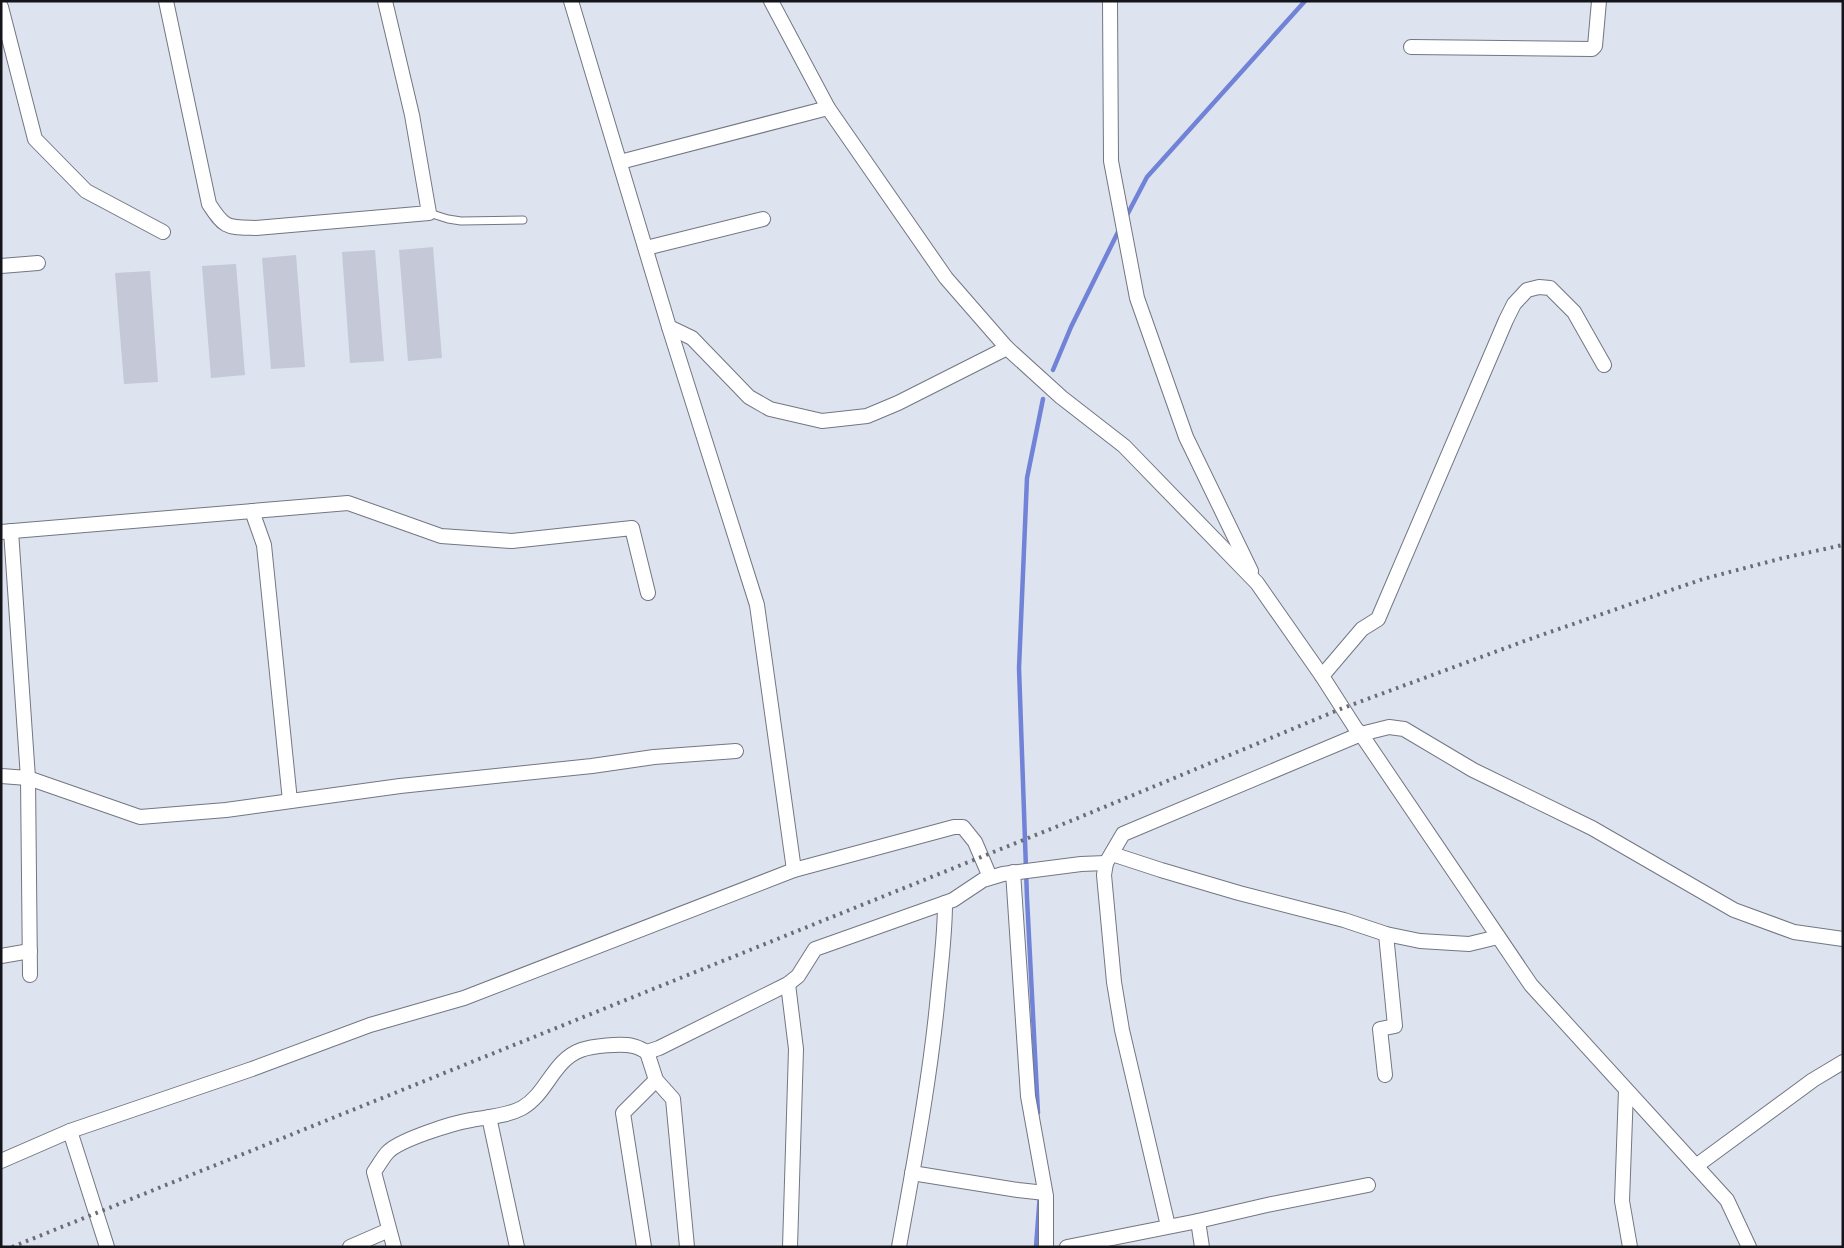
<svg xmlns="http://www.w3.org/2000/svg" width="1844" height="1248" font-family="'Public Sans',sans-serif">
	<rect width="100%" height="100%" fill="#dee3f0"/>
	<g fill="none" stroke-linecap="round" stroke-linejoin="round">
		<g stroke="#7183d7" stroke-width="4.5">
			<path d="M1126,217L1147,177L1305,1"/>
			<path d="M1053,370L1071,327L1119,230"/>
			<path d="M1038,1113L1027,898L1019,668L1027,478L1043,399"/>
			<path d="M1036,1247L1040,1193"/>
		</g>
	</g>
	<g fill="#c5c9d7">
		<path d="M433,247L442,358L408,361L399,250Z"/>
		<path d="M375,250L384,361L350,363L342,252Z"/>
		<path d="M296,255L305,367L271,369L262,258Z"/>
		<path d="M236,264L245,375L211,378L202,266Z"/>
		<path d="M150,271L158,382L124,384L115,273Z"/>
	</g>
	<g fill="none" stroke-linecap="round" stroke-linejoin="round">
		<defs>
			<path id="lane" d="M429,213L448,219L461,221L523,220"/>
			<g id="street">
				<path d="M166,1L209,204C225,229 227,227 256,228L429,213L412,115L385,1"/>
				<path d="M571,1L669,327L757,605L794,870"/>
				<path d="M771,1L828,108L946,278L1007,348L1061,397L1124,446L1257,583L1322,676L1356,729L1361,734L1531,985L1727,1200L1749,1247"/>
				<path d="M1110,1L1111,161L1137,298L1186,437L1251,571"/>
				<path d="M1,7L35,139L86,191L163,232"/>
				<path d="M1411,47L1592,49L1595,46L1599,1"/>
				<path d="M620,162L828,108"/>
				<path d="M646,248L763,219"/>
				<path d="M1,266L38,263"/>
				<path d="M669,327L692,338L749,397L770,409L822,421L867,416L898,403L1007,348"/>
				<path d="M252,511L264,545L290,801"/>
				<path d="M11,531L28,778L30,975"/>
				<path d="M1,532L348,503L441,536L512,541L632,528L648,593"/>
				<path d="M1322,676L1362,629L1378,619L1506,320L1514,304L1527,290L1539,287L1550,288L1574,312L1604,365"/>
				<path d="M1,776L28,778L140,817L226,810L400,786L592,766L654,757L736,751"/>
				<path d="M1112,854L1161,870L1239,893L1344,920L1386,934L1420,941L1469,944L1498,937"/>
				<path d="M1013,872L1028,1096L1046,1196V1247"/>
				<path d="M1,956L30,951"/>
				<path d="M788,984L796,1049L790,1247"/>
				<path d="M647,1052L656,1080L673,1099L687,1247"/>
				<path d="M1385,1075L1380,1029L1395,1026L1386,934"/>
				<path d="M1626,1090L1622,1201L1630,1247"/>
				<path d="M489,1117L517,1247"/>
				<path d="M70,1131L107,1247"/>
				<path d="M1,1161L70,1131L252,1069L370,1025L464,998L794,870L954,827H963L975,842L990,877"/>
				<path d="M1696,1166L1813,1080L1843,1062"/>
				<path d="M912,1173L1018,1190L1045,1193"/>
				<path d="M1198,1221L1202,1247"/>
				<path d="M1168,1226L1122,1030L1114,982L1104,875L1106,863L1123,834L1361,734L1389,727L1404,729L1473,770L1592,828L1734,910L1794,932L1843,939"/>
				<path d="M350,1247L389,1230"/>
				<path d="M394,1247L374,1172C378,1166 382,1159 387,1153C398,1140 453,1123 471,1120C488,1117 507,1116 522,1108C547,1094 553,1060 581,1050C592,1046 621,1043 633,1046C638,1047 643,1050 647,1052L659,1048L788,984L798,976L815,949L953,900L983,880L1003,874L1081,864L1106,863"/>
				<path d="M644,1247L623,1113L656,1080"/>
				<path d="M899,1247C914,1163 930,1080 938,995C941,964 945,934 945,903"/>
				<path d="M1067,1247L1198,1221L1267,1205L1368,1185"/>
			</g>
		</defs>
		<use href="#lane" stroke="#737683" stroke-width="9"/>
		<use href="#street" stroke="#737683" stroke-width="16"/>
		<use href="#lane" stroke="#fff" stroke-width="7"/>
		<use href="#street" stroke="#fff" stroke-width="14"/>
		<path stroke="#6b6d76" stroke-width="4" stroke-dasharray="2.5 5" stroke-linecap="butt" d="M12,1247L1073,820L1343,708L1530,639L1703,579L1783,558L1843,545"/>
	</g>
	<rect width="1844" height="1248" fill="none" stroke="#14151a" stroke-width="5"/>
</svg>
